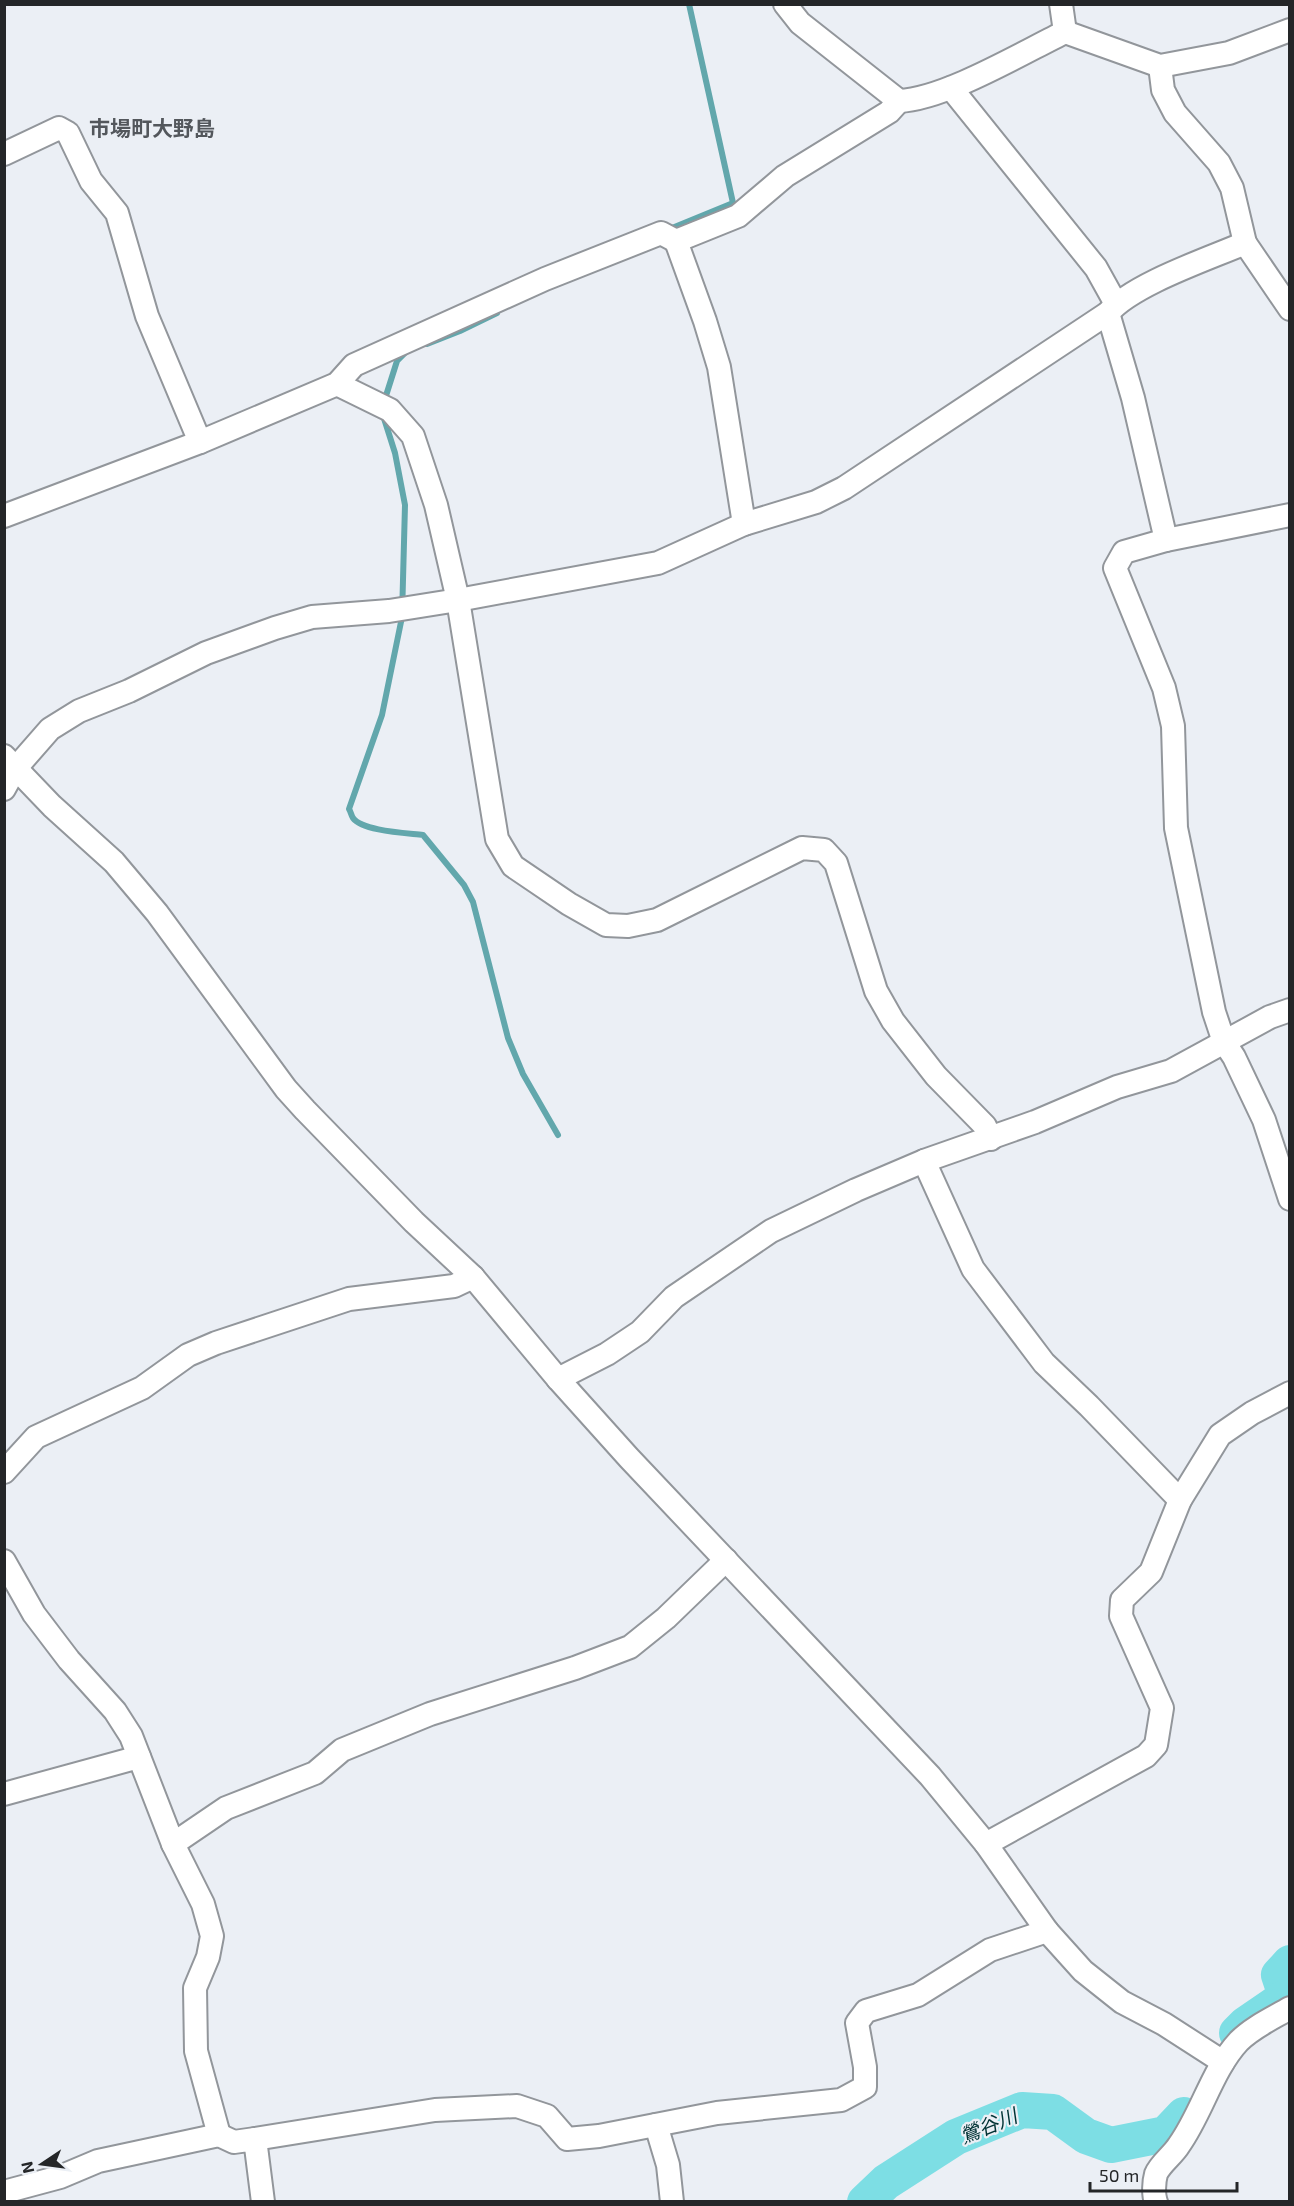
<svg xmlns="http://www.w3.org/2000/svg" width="1294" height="2206" font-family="'Exo 2','Noto Sans JP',sans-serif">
	<rect width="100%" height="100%" fill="#ebeff5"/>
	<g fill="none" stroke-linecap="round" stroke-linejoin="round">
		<g stroke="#62a7ac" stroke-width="6">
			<path d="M669,231L672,228L733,203L689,4"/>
			<path d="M427,344L460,331L497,313"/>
			<path d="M384,402L397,361L406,352"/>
			<path d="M382,412L395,453L405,505L402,617L382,715L349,809C351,812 351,815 353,818C362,831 407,833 423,835L464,885L473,902L508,1038L523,1074L558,1135"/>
		</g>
		<g stroke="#7ddee4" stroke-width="36">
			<path d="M1286,1996L1279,1975L1290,1963"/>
			<path d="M1237,2033L1246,2024L1290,1994"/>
			<path d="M865,2202L886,2182L956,2137L1022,2110L1053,2112L1086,2136L1111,2145L1166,2134L1184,2115"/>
		</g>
		<defs>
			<g id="minor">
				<path d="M785,4L800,23L899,101C945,99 1022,53 1065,32L1160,66L1229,53L1290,30"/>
				<path d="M1061,4L1065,32"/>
				<path d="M951,88L1096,268L1116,304"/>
				<path d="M4,154L59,128L68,133L91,181L117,213L147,316L200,442"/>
				<path d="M676,241L705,321L719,367L744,524"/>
				<path d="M1245,243L1290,309"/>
				<path d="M1108,313L1133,398L1166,540L1124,552L1115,568L1164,688L1173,726L1176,828L1214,1012L1224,1042L1234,1057L1264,1120L1290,1199"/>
				<path d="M337,384L390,410L413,436L436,505L458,600L497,839L513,866L569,904L606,925L628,926L657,920L802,848L824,850L836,863L876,991L893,1021L936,1076L985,1126L991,1139"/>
				<path d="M4,516L200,442L337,384L354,365L545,279L661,233L676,241L738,216L785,176L889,112L899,101"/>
				<path d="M1166,540L1290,515"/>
				<path d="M4,756L52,806L114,862L157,913L286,1089L305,1110L414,1222L473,1277L558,1379L629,1458L930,1776L986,1844L1047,1931L1083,1971L1122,2002L1164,2024L1223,2062"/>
				<path d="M4,789L15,769L50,729L79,711L129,691L206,653L275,628L312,617L389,611L458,600L658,563L744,524L816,502L844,488L1108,313C1133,284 1208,259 1245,243L1232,188L1219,163L1175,113L1163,90L1160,66"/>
				<path d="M924,1161L973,1269L1044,1363L1089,1406L1180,1500"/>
				<path d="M558,1379L607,1354L640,1332L674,1297L771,1231L856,1190L924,1161L1035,1122L1117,1087L1171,1071L1270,1017L1290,1010"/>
				<path d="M4,1472L36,1437L142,1388L188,1355L216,1343L349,1299L454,1286L473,1277"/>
				<path d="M4,1561L34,1614L69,1660L115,1711L131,1736L173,1844L203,1904L212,1936L208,1957L195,1988L196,2051L219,2135"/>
				<path d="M4,1794L139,1757"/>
				<path d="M173,1844L226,1808L315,1773L342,1750L430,1714L575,1668L630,1647L666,1618L726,1560"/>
				<path d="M986,1844L1146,1756L1156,1745L1162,1708L1121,1616L1122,1600L1151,1572L1180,1500L1220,1435L1252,1413L1290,1393"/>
				<path d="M656,2125L668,2165L672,2202"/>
				<path d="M255,2139L435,2110L517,2106L547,2116L567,2139L599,2136L717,2113L841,2100L865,2087V2067L857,2023L866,2011L918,1995L990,1950L1047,1931"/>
				<path d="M4,2192L60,2177L98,2161L219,2135L234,2142L255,2139L263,2202"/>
				<path d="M1156,2202C1153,2195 1154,2181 1156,2174C1160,2164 1173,2155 1179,2145C1202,2113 1212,2070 1239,2041C1253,2027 1273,2018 1290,2008"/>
			</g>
		</defs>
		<use href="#minor" stroke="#92969b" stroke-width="26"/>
		<use href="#minor" stroke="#fff" stroke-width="22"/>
	</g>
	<g text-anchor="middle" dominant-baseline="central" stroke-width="4.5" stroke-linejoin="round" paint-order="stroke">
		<g font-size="20" font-style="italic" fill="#013335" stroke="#ebeff5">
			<text transform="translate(988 2125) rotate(-22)">鶯谷川</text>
		</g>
		<g font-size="21" font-weight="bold" fill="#53575c" stroke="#ebeff5">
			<text x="152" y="127">市場町大野島</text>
		</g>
	</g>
	<rect width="1294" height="2206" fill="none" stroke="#242628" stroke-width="12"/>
	<g transform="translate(42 2164) rotate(257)" stroke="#ebeff5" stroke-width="4.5" paint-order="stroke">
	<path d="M0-4.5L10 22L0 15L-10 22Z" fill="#242628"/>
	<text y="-9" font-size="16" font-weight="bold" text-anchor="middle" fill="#242628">N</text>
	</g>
	<path d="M1090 2182v9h147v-9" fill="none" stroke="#242628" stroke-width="3"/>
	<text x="1099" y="2182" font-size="18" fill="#242628" stroke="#ebeff5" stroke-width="4.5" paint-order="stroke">50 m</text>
</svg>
